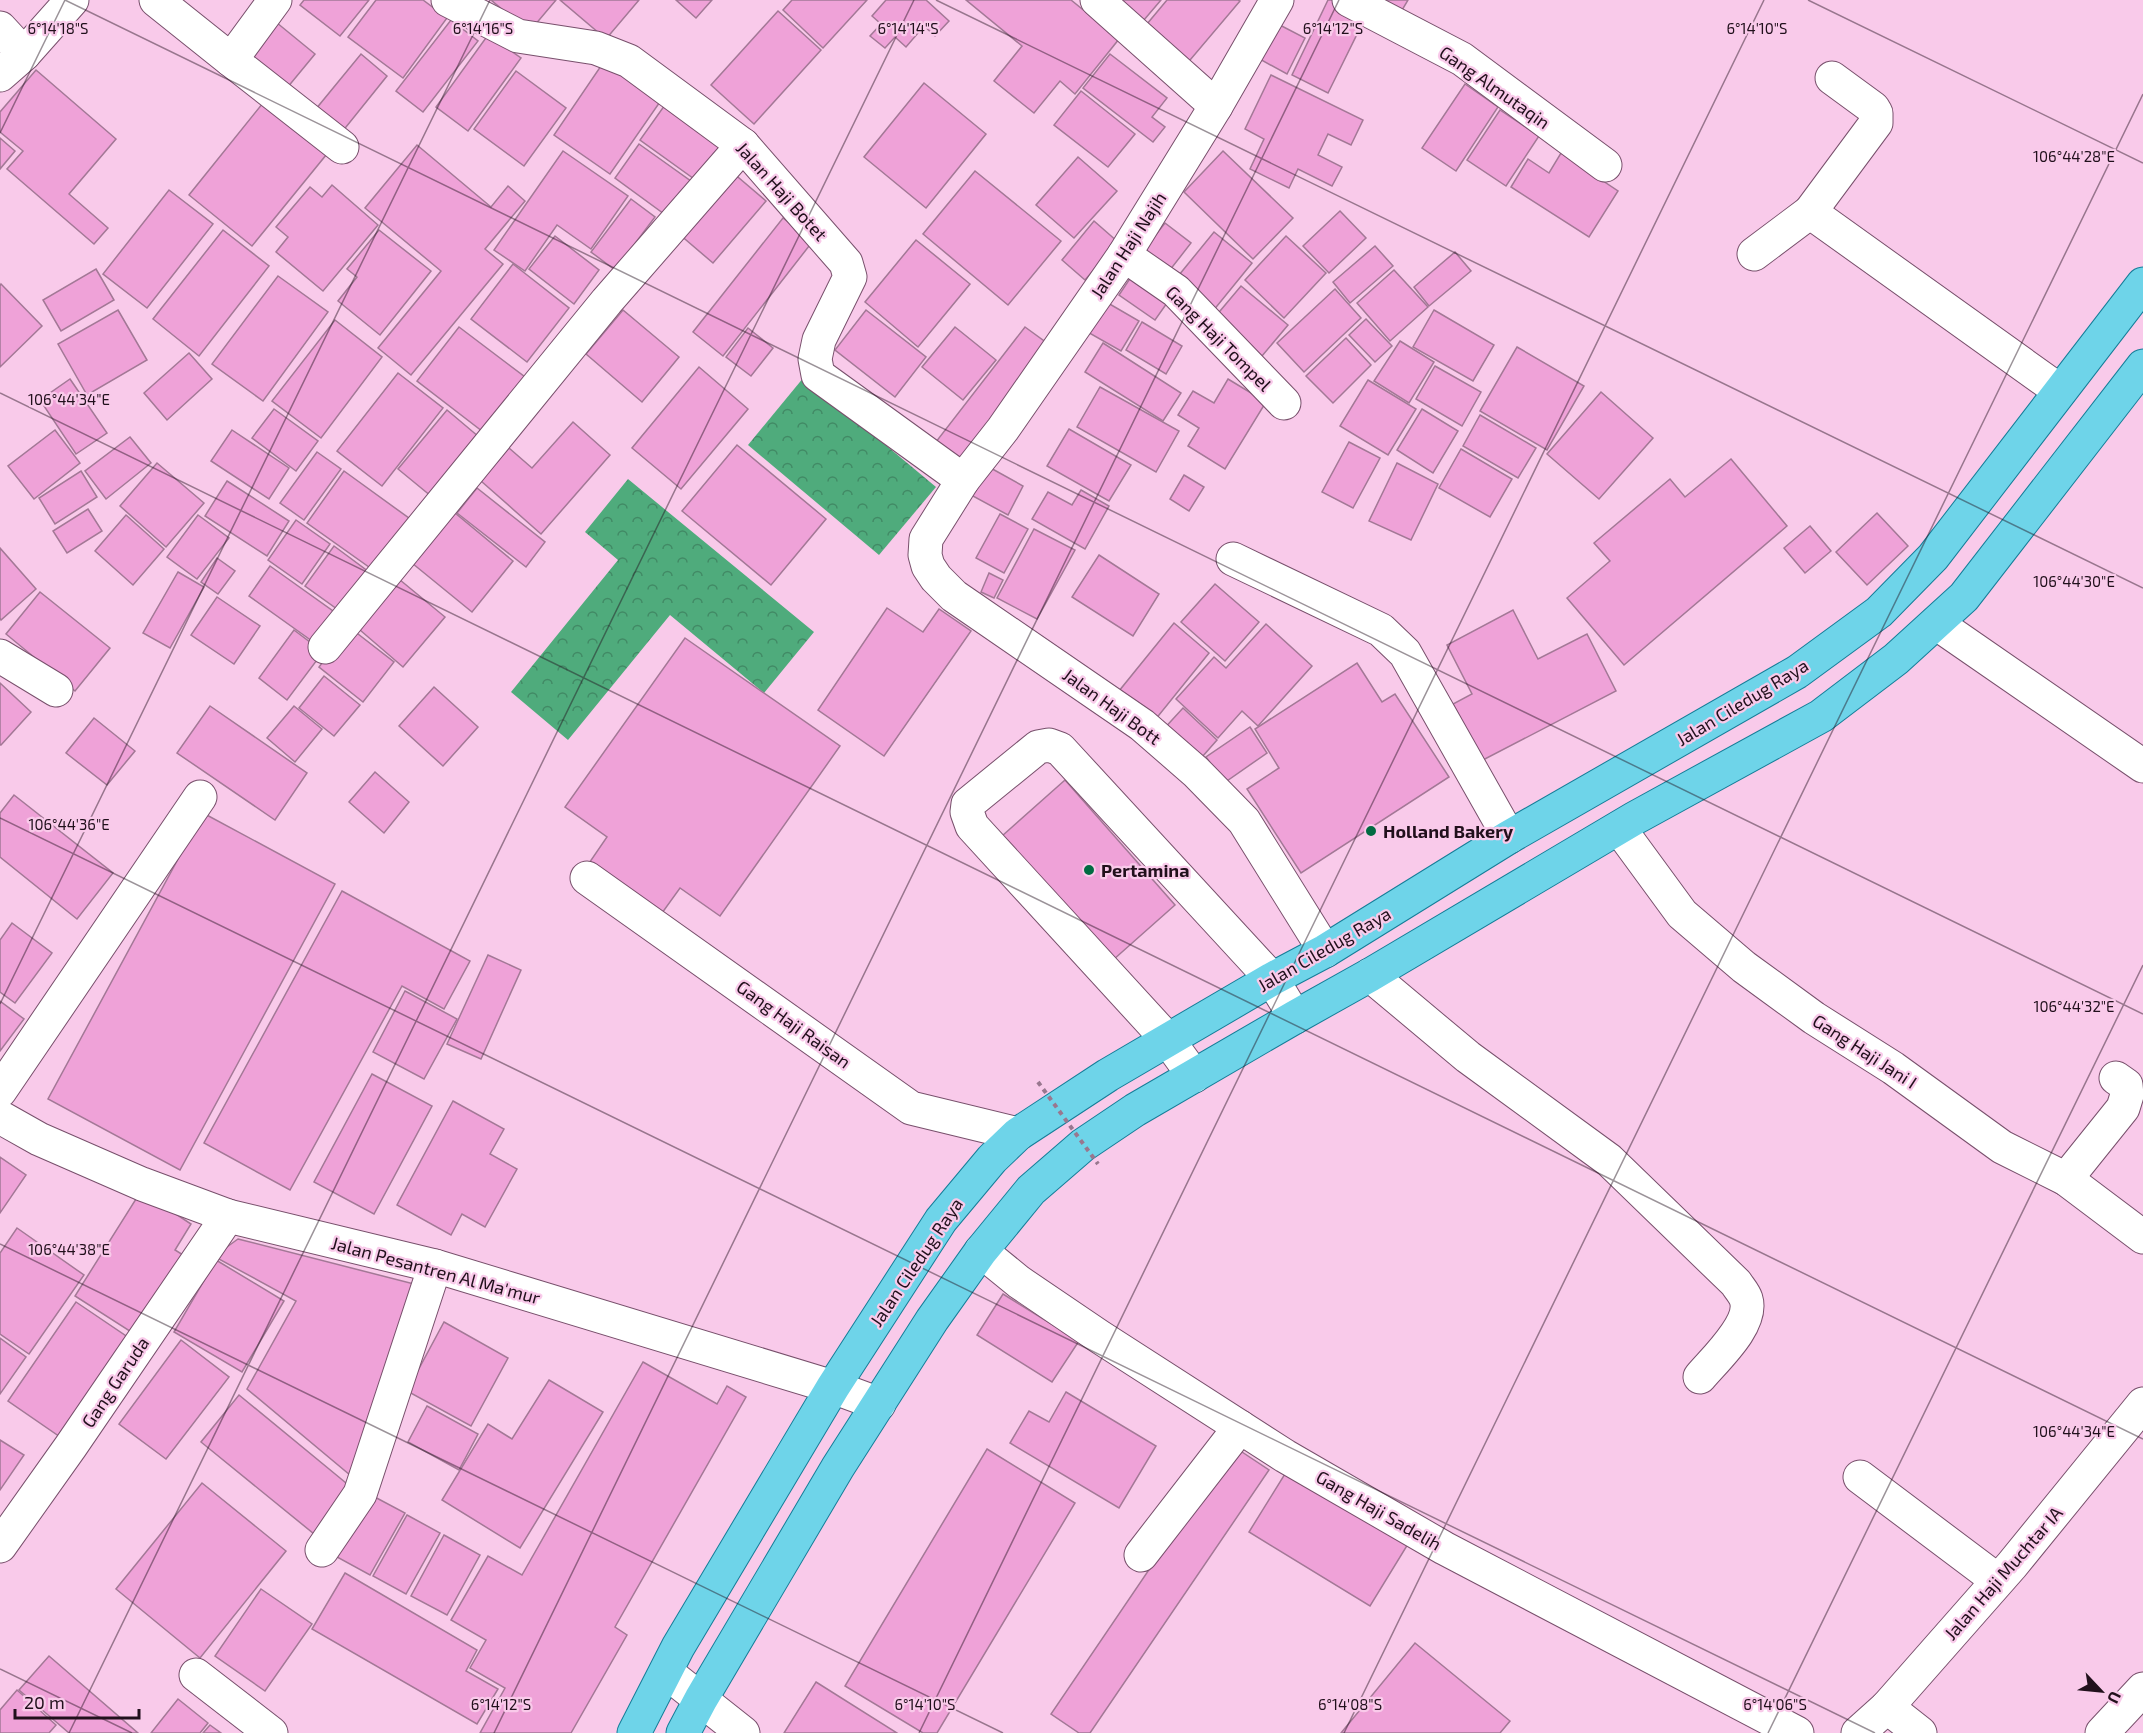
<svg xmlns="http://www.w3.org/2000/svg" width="2143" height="1733" font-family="'Exo 2',sans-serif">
	<defs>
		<pattern id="forest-crowns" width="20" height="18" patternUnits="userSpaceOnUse" patternTransform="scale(1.5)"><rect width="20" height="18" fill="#4fab7c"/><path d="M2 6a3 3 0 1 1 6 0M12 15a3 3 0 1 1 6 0" fill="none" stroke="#418a65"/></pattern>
	</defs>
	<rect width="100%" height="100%" fill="#f9caea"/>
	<g fill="url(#forest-crowns)">
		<path d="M804,377L936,487L879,555L748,445Z"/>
		<path d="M628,479L814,632L764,693L670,615L568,740L511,692L618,560L585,532Z"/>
	</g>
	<g fill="#efa2d8" stroke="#a37896" stroke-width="1.5">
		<path d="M304,0H369L340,36L300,5Z"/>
		<path d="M376,0H423L447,18L403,78L348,37Z"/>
		<path d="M491,0H556L529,32Z"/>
		<path d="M560,0H639L606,39Z"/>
		<path d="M676,0H712L696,18Z"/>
		<path d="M792,0H867L823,48L783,10Z"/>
		<path d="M886,0H926L949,21L935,36L924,26L906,47L895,37L885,48L870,36L881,24L872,16Z"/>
		<path d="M966,0H1071L1119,39L1075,94L1060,81L1034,113L994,81L1022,46Z"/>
		<path d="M1105,0H1161L1138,27Z"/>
		<path d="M1167,0H1238L1240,1L1185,66L1142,30Z"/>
		<path d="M1328,0H1333L1366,16L1328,93L1292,75Z"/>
		<path d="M1370,0H1408L1398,17Z"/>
		<path d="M778,11L821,50L754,124L711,85Z"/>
		<path d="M271,18L315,54L287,88L243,53Z"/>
		<path d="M451,20L478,41L423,112L396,91Z"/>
		<path d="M1274,22L1305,38L1287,74L1256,57Z"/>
		<path d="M488,35L521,58L468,131L436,107Z"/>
		<path d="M361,54L387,76L338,137L311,115Z"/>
		<path d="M1110,54L1167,98L1152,117L1165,127L1153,142L1083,88Z"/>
		<path d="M605,60L662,99L610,174L554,135Z"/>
		<path d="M36,70L116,139L69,194L108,228L94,244L7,169L23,151L0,132V112Z"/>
		<path d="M516,71L566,108L524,166L474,129Z"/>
		<path d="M1271,75L1363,120L1351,145L1328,134L1318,155L1342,167L1332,186L1298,169L1289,188L1250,169L1264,139L1245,129Z"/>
		<path d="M924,83L986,134L926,208L864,157Z"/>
		<path d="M1465,84L1498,107L1456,171L1422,148Z"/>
		<path d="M1081,91L1135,134L1108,167L1054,125Z"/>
		<path d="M271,93L335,144L252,246L189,195Z"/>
		<path d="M667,102L724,143L697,181L640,140Z"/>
		<path d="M1500,110L1539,136L1506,186L1467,160Z"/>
		<path d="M0,138L15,151L0,169Z"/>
		<path d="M639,144L695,184L671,219L615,178Z"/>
		<path d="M417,145L491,207L508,186L525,201L485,249L503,264L411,375L378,348L441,271L365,208Z"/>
		<path d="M563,151L628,196L591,249L557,225L525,271L494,250Z"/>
		<path d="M1223,151L1293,218L1253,259L1184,192Z"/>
		<path d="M1561,153L1618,191L1589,237L1511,187L1528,159L1549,173Z"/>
		<path d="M1078,157L1117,191L1074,238L1036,205Z"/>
		<path d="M975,171L1061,241L1008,305L923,234Z"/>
		<path d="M732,172L766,201L713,263L679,234Z"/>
		<path d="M332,185L378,225L323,291L276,252L288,237L276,227L310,187L322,197Z"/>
		<path d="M169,190L213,224L147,308L103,274Z"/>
		<path d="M631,199L655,217L615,270L591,252Z"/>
		<path d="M1340,211L1366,238L1329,273L1303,246Z"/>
		<path d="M783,218L813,241L723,356L693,332Z"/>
		<path d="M1094,221L1118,242L1085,280L1062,260Z"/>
		<path d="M1165,223L1191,243L1166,275L1140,255Z"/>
		<path d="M223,230L269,266L199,356L153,319Z"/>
		<path d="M379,230L431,271L380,335L338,301L357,277L347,269Z"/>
		<path d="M1214,232L1252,263L1213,311L1175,280Z"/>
		<path d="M555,236L599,270L574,304L529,269Z"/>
		<path d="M1286,236L1326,273L1284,318L1245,280Z"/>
		<path d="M916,240L970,284L918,347L865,302Z"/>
		<path d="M1375,246L1393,266L1350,303L1333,282Z"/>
		<path d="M1455,252L1471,271L1429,306L1414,287Z"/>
		<path d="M513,264L569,308L527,362L471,319Z"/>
		<path d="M96,269L114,300L61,331L43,300Z"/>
		<path d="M1394,270L1428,307L1390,341L1357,303Z"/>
		<path d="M1135,271L1172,296L1155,320L1119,295Z"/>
		<path d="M278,276L328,312L263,401L212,364Z"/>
		<path d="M1,284L42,326L0,367V286Z"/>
		<path d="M1241,286L1288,325L1262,356L1215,317Z"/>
		<path d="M1335,289L1361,318L1304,372L1277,343Z"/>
		<path d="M1101,299L1139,321L1121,351L1084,330Z"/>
		<path d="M118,310L147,360L87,395L58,344Z"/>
		<path d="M623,310L679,357L642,402L586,354Z"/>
		<path d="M866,310L926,357L895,397L835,350Z"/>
		<path d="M1434,310L1494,345L1473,381L1413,347Z"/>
		<path d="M1366,319L1392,346L1375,362L1349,335Z"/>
		<path d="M335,320L382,357L321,438L272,401Z"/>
		<path d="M1142,322L1182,346L1166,374L1126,350Z"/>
		<path d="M459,327L533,383L491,438L417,381Z"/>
		<path d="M955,327L996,360L963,400L922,367Z"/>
		<path d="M1025,327L1051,346L957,466L932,447Z"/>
		<path d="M748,328L773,348L751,376L726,357Z"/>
		<path d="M1346,338L1371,365L1333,403L1306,376Z"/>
		<path d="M1400,341L1434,362L1409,403L1374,381Z"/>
		<path d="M1103,343L1181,393L1163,421L1085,372Z"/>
		<path d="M1517,347L1584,386L1547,450L1480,411Z"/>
		<path d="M189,353L212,379L167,420L144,393Z"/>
		<path d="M1435,366L1481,392L1462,426L1416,399Z"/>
		<path d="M699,367L748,409L681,489L632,448Z"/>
		<path d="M398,373L443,408L382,486L337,451Z"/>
		<path d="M70,379L107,433L76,454L40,400Z"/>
		<path d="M1228,379L1266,402L1225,469L1188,446L1199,428L1178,415L1193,391L1214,403Z"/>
		<path d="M1368,380L1416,409L1388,455L1340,426Z"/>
		<path d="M1100,387L1179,431L1156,472L1077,427Z"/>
		<path d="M1601,392L1653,438L1599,499L1547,454Z"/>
		<path d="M274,409L318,441L296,471L252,438Z"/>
		<path d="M1422,409L1458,431L1433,473L1397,450Z"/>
		<path d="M447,410L485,442L437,501L398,469Z"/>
		<path d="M1480,415L1536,448L1518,478L1463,446Z"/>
		<path d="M573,422L610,455L541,534L481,481L509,448L532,468Z"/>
		<path d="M1069,429L1131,465L1109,501L1047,466Z"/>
		<path d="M55,430L80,463L34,499L8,466Z"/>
		<path d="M232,430L289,468L269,499L211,461Z"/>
		<path d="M130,437L151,463L106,499L85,471Z"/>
		<path d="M1349,442L1380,458L1353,508L1322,492Z"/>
		<path d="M737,445L826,519L771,585L682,511Z"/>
		<path d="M1461,449L1512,479L1490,517L1439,488Z"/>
		<path d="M317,452L341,469L304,520L280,503Z"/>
		<path d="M1731,459L1787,526L1624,665L1567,598L1610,561L1594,543L1670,479L1685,497Z"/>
		<path d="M157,463L204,503L166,547L120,506Z"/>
		<path d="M1397,463L1438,484L1411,540L1369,521Z"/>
		<path d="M987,466L1023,486L1008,515L971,495Z"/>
		<path d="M81,471L97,497L55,524L39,498Z"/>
		<path d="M344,471L413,521L376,572L307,523Z"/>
		<path d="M1184,475L1204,487L1189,511L1170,499Z"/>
		<path d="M227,481L289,521L267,556L205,516Z"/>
		<path d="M477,488L545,542L526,567L457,513Z"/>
		<path d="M1081,490L1109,506L1085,549L1032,519L1048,492L1072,505Z"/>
		<path d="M449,508L513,561L472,612L407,559Z"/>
		<path d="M88,509L102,531L67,553L53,531Z"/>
		<path d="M1877,513L1908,546L1867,585L1836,552Z"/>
		<path d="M1000,514L1028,529L1004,573L976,558Z"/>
		<path d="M126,515L164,549L133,585L95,551Z"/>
		<path d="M198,515L229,538L197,579L167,557Z"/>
		<path d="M296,520L330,544L302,584L268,560Z"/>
		<path d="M1810,526L1831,551L1805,573L1784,548Z"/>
		<path d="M1034,529L1075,550L1037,619L997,598Z"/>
		<path d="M334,546L373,575L344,614L305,586Z"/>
		<path d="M0,548L36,589L1,620L0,618Z"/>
		<path d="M1099,555L1159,594L1133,636L1072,597Z"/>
		<path d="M217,558L235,571L218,594L201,582Z"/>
		<path d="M270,566L340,616L319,646L249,596Z"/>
		<path d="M178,572L204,587L170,648L143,633Z"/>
		<path d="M989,573L1003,580L994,598L981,592Z"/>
		<path d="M394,575L445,617L403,667L353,624Z"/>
		<path d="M1215,584L1259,622L1225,661L1181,622Z"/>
		<path d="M40,592L110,648L75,691L6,634Z"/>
		<path d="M217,597L260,626L234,664L191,635Z"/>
		<path d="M887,608L923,632L939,609L971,631L884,756L818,710Z"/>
		<path d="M1513,610L1538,659L1587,634L1616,691L1483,760L1453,704L1472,694L1447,645Z"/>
		<path d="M1174,623L1209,653L1155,720L1119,691Z"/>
		<path d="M1266,624L1312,666L1258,726L1242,711L1218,738L1176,699L1214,657L1226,668Z"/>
		<path d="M349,627L394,662L363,702L319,667Z"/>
		<path d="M294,630L323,652L287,700L259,678Z"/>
		<path d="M685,638L840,746L720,916L680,888L657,920L585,869L607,837L565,807Z"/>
		<path d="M1357,663L1382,702L1395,694L1449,777L1301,873L1247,789L1279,768L1255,729Z"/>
		<path d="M324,676L360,705L334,736L299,708Z"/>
		<path d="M0,683L31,712L1,745H0Z"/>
		<path d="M434,687L478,727L443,766L399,726Z"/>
		<path d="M210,706L307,773L275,820L177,753Z"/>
		<path d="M294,706L322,729L295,762L267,738Z"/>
		<path d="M1183,708L1217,740L1195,765L1161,732Z"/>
		<path d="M94,718L135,751L107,785L66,753Z"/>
		<path d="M1250,727L1267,753L1224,783L1206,757Z"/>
		<path d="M375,772L409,802L384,833L349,802Z"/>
		<path d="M1065,780L1175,905L1113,960L1002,836Z"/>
		<path d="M14,795L113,873L77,919L0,857V813Z"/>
		<path d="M203,813L335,884L180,1170L48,1099Z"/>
		<path d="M342,891L470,961L444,1009L402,986L290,1190L204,1143Z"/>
		<path d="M12,923L52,953L15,1003L0,992V940Z"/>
		<path d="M488,955L521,970L481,1059L447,1044Z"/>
		<path d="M405,991L457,1019L424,1079L373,1052Z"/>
		<path d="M0,1001L24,1019L0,1051Z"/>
		<path d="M372,1074L432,1106L374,1214L314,1182Z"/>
		<path d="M453,1101L504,1129L490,1154L517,1169L485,1227L462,1214L451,1235L397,1205Z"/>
		<path d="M0,1157L26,1175L0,1213Z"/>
		<path d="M141,1191L191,1224L175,1250L188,1258L139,1337L75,1296Z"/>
		<path d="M17,1228L84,1275L29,1354L0,1334V1253Z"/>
		<path d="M238,1239L418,1285L350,1475L247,1389L296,1301L217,1258L220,1252Z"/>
		<path d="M216,1260L284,1301L242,1372L174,1332Z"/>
		<path d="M1003,1294L1079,1341L1052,1382L977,1335Z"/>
		<path d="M76,1302L135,1342L66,1441L8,1401Z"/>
		<path d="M444,1322L508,1358L471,1426L407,1391Z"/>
		<path d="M0,1338L26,1357L0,1394Z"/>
		<path d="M181,1340L229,1377L166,1459L119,1424Z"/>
		<path d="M643,1362L717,1404L727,1386L746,1397L615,1627L627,1635L571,1733H480L505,1688L470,1668L486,1640L451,1620L488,1556L522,1575Z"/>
		<path d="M549,1380L603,1412L520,1548L442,1500L488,1424L512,1439Z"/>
		<path d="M1066,1392L1156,1446L1119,1508L1010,1443L1029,1411L1049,1422Z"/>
		<path d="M239,1395L357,1492L319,1538L201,1442Z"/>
		<path d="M427,1406L478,1434L459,1470L408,1442Z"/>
		<path d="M0,1440L24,1455L0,1490Z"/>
		<path d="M1233,1446L1269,1470L1090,1733H1079L1051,1714Z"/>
		<path d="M987,1449L1075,1503L937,1733H923L845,1686Z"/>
		<path d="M1288,1469L1408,1544L1370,1606L1249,1532Z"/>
		<path d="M202,1483L286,1551L200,1658L116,1589Z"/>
		<path d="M371,1495L405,1513L370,1575L337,1557Z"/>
		<path d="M407,1515L440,1533L406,1594L373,1576Z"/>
		<path d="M444,1535L480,1555L447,1615L411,1596Z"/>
		<path d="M345,1573L477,1650L466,1671L498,1689L477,1724L312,1629Z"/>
		<path d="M261,1589L312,1624L265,1691L215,1656Z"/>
		<path d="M1415,1643L1510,1721L1500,1733H1341Z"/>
		<path d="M49,1656L138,1733H69L19,1690Z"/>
		<path d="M816,1682L897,1733H784Z"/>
		<path d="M17,1690L56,1725L49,1733H0V1710Z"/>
		<path d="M178,1699L208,1723L200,1733H151Z"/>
		<path d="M210,1725L221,1733H203Z"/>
	</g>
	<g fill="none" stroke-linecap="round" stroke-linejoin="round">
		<defs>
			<g id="minor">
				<path d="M156,0L231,60L275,0"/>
				<path d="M448,0L518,36L596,48L629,61L743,145L846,263L850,277L819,340L815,359L818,375L963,480"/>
				<path d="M1097,0L1216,106"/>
				<path d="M1277,0L1216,106L1124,255L1003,429L963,480L926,539L925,555L928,566L936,578L954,596L1142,725L1196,772L1244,821L1325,951"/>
				<path d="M1349,0L1462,59L1605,165"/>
				<path d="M0,28L24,54"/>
				<path d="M231,60L342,147"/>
				<path d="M0,75L24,54L72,0"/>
				<path d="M1810,212L1876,123V113L1873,108L1832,78"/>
				<path d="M1754,254L1810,212L2060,391"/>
				<path d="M1124,255L1176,291L1284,403"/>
				<path d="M1233,559L1381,630L1405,653L1509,837"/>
				<path d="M1936,623L2143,766"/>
				<path d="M325,647L607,301L743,145"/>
				<path d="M0,656L56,690"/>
				<path d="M1619,828L1682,914L1744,967L1814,1018L1893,1068L2002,1147L2066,1179L2143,1237"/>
				<path d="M587,878L911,1108L1018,1134"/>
				<path d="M1370,975L1468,1057L1609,1160L1736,1283C1739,1288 1744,1293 1746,1299C1754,1324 1715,1359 1700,1377"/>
				<path d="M1194,1076L1168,1040L972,826L967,812L968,804L1038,747L1049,745L1060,749L1272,979L1295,1017"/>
				<path d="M0,1091L200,797"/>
				<path d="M0,1117L39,1139L142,1184L228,1216L435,1266L833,1387L879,1404"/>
				<path d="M2066,1179L2123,1108L2127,1095L2126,1085L2116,1078"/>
				<path d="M981,1251L1019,1282L1100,1337L1285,1456L1444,1548L1797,1733"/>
				<path d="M1860,1477L1997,1580"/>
				<path d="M0,1546L71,1446L228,1216"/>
				<path d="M322,1550L360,1494L435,1266"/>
				<path d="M1141,1555L1240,1427"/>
				<path d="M666,1672L743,1733"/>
				<path d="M196,1675L271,1733"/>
				<path d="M1858,1733L1887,1707"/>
				<path d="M1920,1733L1887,1707L2012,1565L2143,1404"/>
				<path d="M2102,1733L2143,1689"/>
			</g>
			<g id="major">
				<path d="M634,1733L678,1647L833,1387L941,1220L992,1159L1018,1134L1108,1075L1272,979L1325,951L1509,837L1797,672L1879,612L1933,557L2143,284"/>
				<path d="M683,1733L701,1699L838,1467L932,1320L981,1251L1031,1190L1083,1145L1135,1110L1295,1017L1370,975L1635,818L1821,716L1896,659L1964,597L2143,366"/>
			</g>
		</defs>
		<use href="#minor" stroke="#78506c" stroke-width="35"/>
		<use href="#major" stroke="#157d98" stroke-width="35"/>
		<use href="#minor" stroke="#fff" stroke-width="33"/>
		<use href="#major" stroke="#6ed4e9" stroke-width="33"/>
		<path stroke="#99778f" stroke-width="4" stroke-dasharray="4.5 4.5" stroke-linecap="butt" d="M1038,1082L1098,1164"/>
	</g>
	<path fill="none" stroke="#21101c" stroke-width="1.5" stroke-opacity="0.45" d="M65,0L2143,1014M936,0L2143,588M1808,0L2143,163M0,133L65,0M0,393L2143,1439M0,818L1875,1733M0,1004L490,0M0,1244L1003,1733M0,1669L132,1733M69,1733L914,0M494,1733L1339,0M919,1733L1764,0M1344,1733L2143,94M1768,1733L2143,965"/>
	<g fill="#006b42" stroke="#f9caea" stroke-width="2">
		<circle cx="1371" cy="831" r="6"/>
		<circle cx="1089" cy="870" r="6"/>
	</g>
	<g text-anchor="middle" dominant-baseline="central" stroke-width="4.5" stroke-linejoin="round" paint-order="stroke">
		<g font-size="18" fill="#21101c" stroke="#f9caea">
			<text transform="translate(1495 87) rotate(35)">Gang Almutaqin</text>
			<text transform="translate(782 191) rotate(48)">Jalan Haji Botet</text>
			<text transform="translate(1128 245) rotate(-57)">Jalan Haji Najih</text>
			<text transform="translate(1219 338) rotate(45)">Gang Haji Tompel</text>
			<text transform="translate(1742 702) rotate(-31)">Jalan Ciledug Raya</text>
			<text transform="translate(1112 706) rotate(36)">Jalan Haji Bott</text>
			<text transform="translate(1324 949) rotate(-30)">Jalan Ciledug Raya</text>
			<text transform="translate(794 1024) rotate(36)">Gang Haji Raisan</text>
			<text transform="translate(1865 1051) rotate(33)">Gang Haji Jani I</text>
			<text transform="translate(916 1262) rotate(-56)">Jalan Ciledug Raya</text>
			<text transform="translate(436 1270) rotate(15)">Jalan Pesantren Al Ma'mur</text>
			<text transform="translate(115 1382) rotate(-56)">Gang Garuda</text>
			<text transform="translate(1379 1510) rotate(30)">Gang Haji Sadelih</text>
			<text transform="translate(2003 1573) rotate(-49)">Jalan Haji Muchtar IA</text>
		</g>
		<g font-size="18" font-weight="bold" fill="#21101c" stroke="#f9caea" text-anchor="start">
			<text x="1383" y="831">Holland Bakery</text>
			<text x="1101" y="870">Pertamina</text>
		</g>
	</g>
	<g font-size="15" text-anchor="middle" fill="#21101c" stroke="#f9caea" stroke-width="4.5" stroke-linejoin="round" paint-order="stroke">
		<text x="58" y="34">6°14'18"S</text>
		<text x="483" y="34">6°14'16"S</text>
		<text x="908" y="34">6°14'14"S</text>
		<text x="1333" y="34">6°14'12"S</text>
		<text x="1757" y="34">6°14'10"S</text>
		<text x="2074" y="162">106°44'28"E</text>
		<text x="69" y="405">106°44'34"E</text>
		<text x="2074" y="587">106°44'30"E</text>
		<text x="69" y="830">106°44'36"E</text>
		<text x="2074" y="1012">106°44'32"E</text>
		<text x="69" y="1255">106°44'38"E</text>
		<text x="2074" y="1437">106°44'34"E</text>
		<text x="501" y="1710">6°14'12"S</text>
		<text x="925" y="1710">6°14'10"S</text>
		<text x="1350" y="1710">6°14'08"S</text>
		<text x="1775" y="1710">6°14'06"S</text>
	</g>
	<g transform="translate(2101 1691) rotate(116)" stroke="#f9caea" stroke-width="4.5" paint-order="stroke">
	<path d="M0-4.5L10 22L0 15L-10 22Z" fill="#21101c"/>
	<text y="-9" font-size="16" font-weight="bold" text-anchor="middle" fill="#21101c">U</text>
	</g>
	<path d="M15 1709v9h124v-9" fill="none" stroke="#21101c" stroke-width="3"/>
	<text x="24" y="1709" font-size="18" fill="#21101c" stroke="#f9caea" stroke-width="4.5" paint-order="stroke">20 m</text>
</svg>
